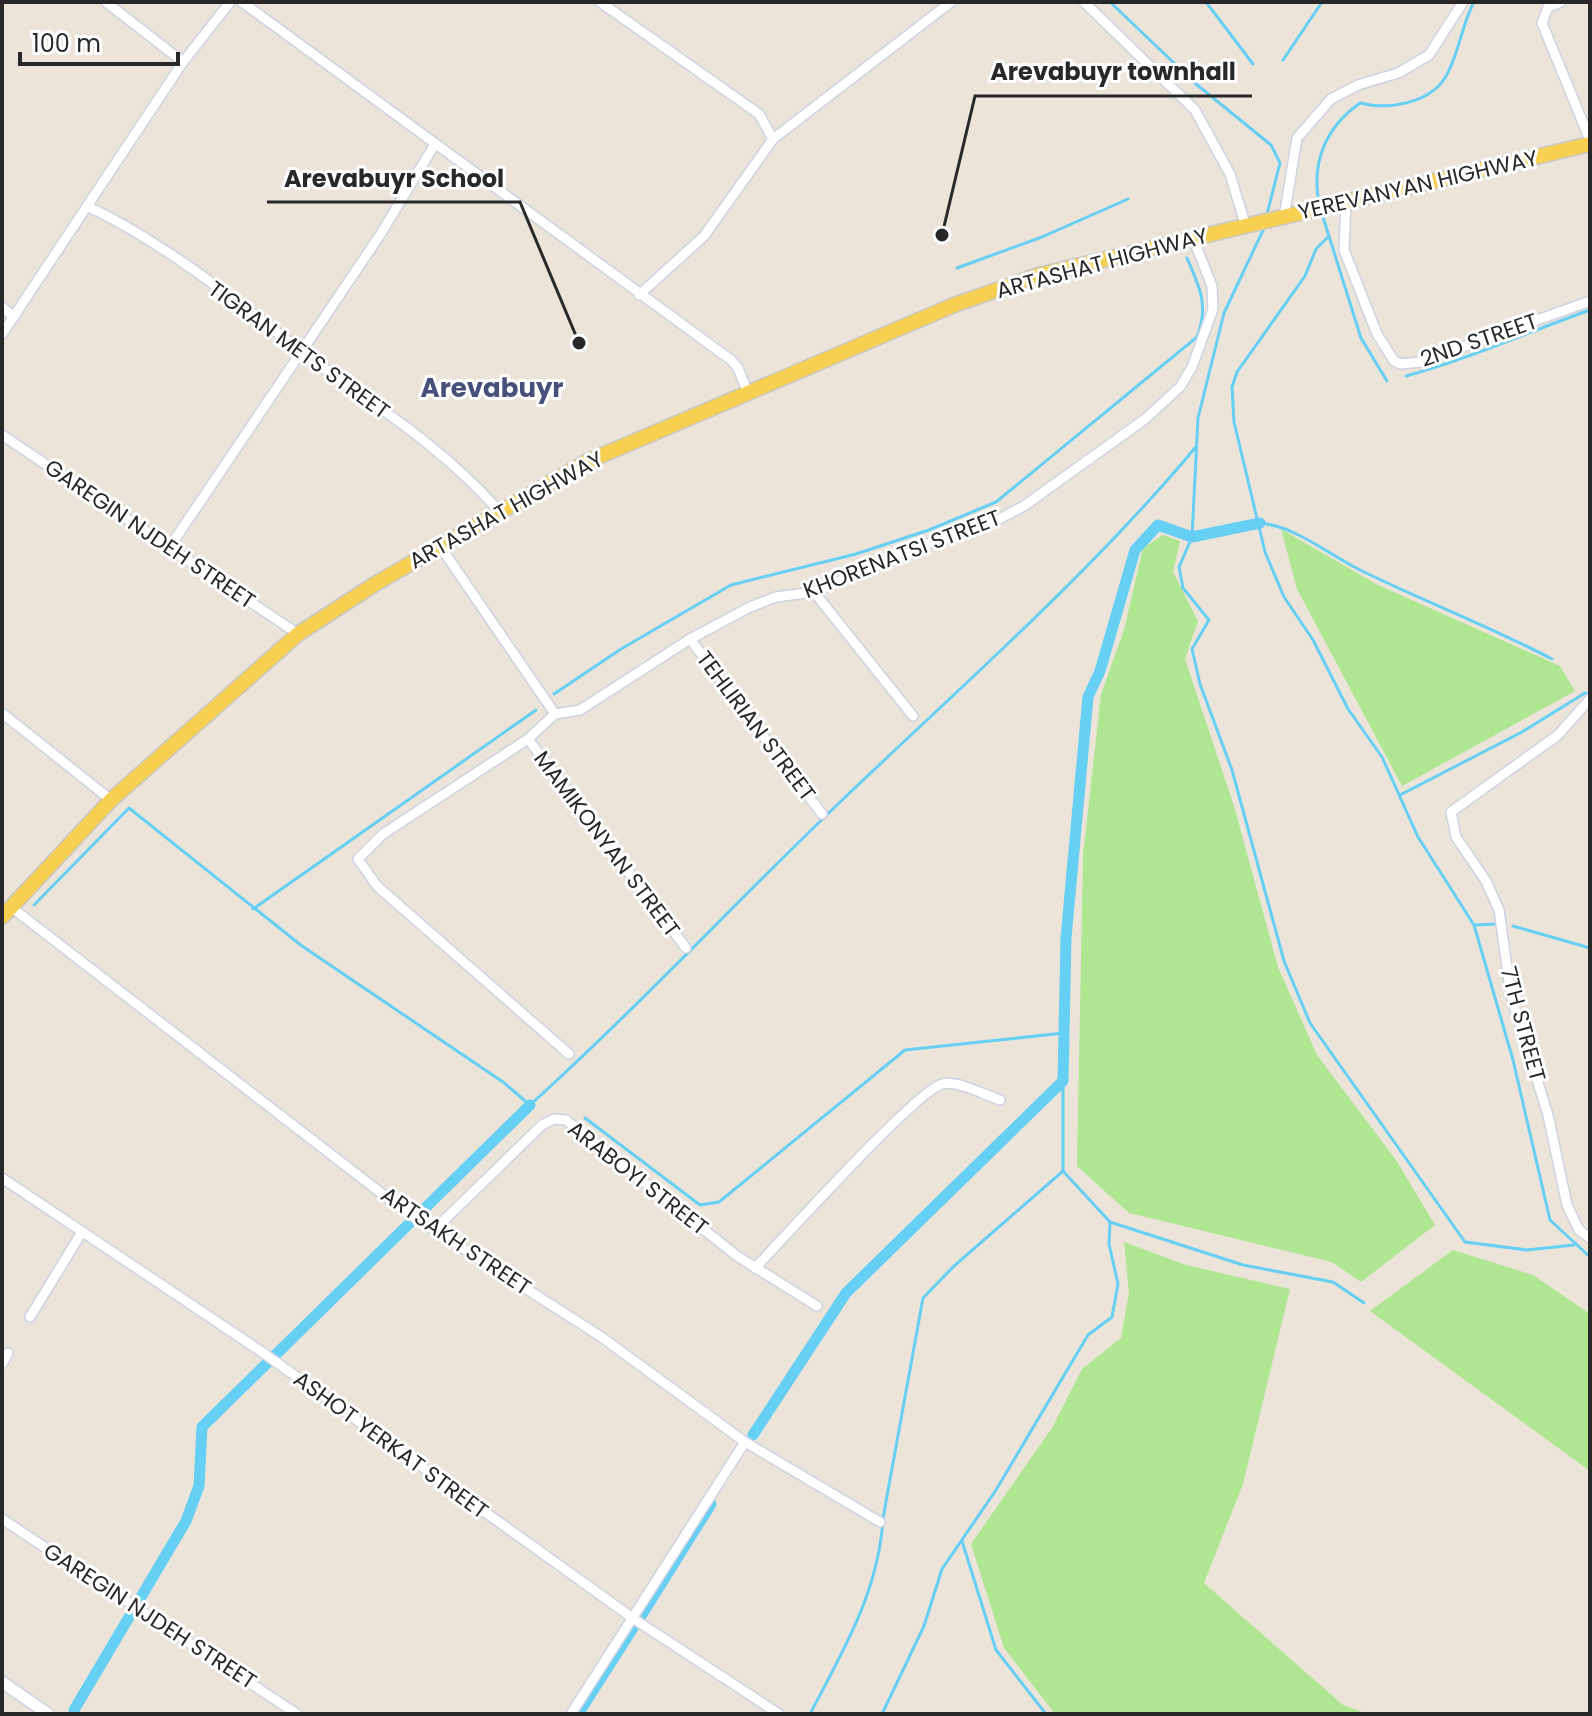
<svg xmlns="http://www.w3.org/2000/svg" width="1592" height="1716" font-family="Poppins,sans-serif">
	<rect width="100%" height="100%" fill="#ece3d9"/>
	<g fill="#afe692">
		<path d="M1281,529L1378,585L1560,666L1575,691L1402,786L1297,589Z"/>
		<path d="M1163,535L1180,541L1173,572L1198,621L1185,659L1234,806L1278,967L1317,1055L1396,1160L1435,1225L1361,1282L1332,1262L1129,1213L1077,1166L1083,856L1101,694L1124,630L1143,548Z"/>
		<path d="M1124,1242L1186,1265L1290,1289L1243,1484L1204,1583L1343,1705L1368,1714H1055L1004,1648L971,1544L1052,1428L1082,1369L1121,1338L1129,1293Z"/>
		<path d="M1453,1250L1533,1275L1590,1314V1471L1370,1311Z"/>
	</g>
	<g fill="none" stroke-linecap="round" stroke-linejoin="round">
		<g stroke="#65cff4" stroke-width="3">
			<path d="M1110,2L1196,84L1271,145L1280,163L1267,214"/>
			<path d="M1206,2L1253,64"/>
			<path d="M1283,60L1322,2"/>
			<path d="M1319,203C1311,162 1326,127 1360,103C1387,110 1428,104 1445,78C1459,55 1461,26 1474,2"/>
			<path d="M1322,214L1361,338L1387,381"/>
			<path d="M1265,226L1224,313L1198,418L1192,537L1179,567L1183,588L1209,620L1192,649L1200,684L1232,770L1284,961L1310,1023L1465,1242L1527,1250L1574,1245"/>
			<path d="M1328,237L1316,249L1305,276L1237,372L1232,387L1234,422L1265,552L1284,597L1313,640L1348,709L1382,757L1418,837L1474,925L1513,1060L1550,1220L1590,1257"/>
			<path d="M957,268L1042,237L1128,199"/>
			<path d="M1406,376C1469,359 1528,332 1590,310"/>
			<path d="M1260,523C1297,527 1326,553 1360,570C1423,601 1489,626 1552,659"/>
			<path d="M554,694L621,649L731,585L856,554L929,530L996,502L1197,337C1209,306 1200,288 1187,258"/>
			<path d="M1400,795L1522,732L1585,693L1590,694"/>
			<path d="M34,905L129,808L302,946L503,1082L530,1105C637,1008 735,903 838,804C959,688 1087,577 1195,448"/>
			<path d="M253,909L536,710"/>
			<path d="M1475,925L1496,924"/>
			<path d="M1513,926L1590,948"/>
			<path d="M585,1118L700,1205L719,1202L905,1050L1064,1033"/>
			<path d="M1110,1222L1243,1265L1333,1282L1364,1303"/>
			<path d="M962,1541L996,1650L1046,1714"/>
			<path d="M810,1714C843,1651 879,1591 883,1518L923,1298L954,1266L1063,1171V1081"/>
			<path d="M882,1714L924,1626L942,1569L996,1490L1088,1335L1112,1317L1118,1284L1109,1244L1110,1222L1063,1171"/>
		</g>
		<g stroke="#65cff4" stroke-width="11">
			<path d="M753,1435L846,1293L1063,1081L1066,938L1088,697L1100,671L1135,550L1158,525L1192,537L1260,523"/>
			<path d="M641,1616L711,1504"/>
			<path d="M74,1710L186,1521L199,1486L202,1427L530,1105"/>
			<path d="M578,1714L633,1628"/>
		</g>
		<defs>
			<g id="minor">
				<path d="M106,2L183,62"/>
				<path d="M242,2L731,360L738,368L748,393"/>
				<path d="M600,2L759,114L773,139"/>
				<path d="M1084,2L1195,110L1230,174L1246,227"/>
				<path d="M1561,2L1548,7L1542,23L1590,140"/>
				<path d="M1346,201L1344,250L1377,334L1394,361L1401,364L1421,362L1590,301"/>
				<path d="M87,206C169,245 242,306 314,361C378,407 447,451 499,511"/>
				<path d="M1284,217L1297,138L1331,99L1358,85L1398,73L1429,55L1463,2"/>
				<path d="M639,295L704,236L773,139L951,2"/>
				<path d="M2,307L14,317"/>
				<path d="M2,334L183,62L230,2"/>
				<path d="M2,435L298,634"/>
				<path d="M440,546L555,714"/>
				<path d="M169,548L380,235L435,144"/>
				<path d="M814,592L913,716"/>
				<path d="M690,639L822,814"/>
				<path d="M1590,699L1558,735L1451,812L1456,837L1486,881L1499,910L1511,996L1548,1115L1567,1205L1579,1230L1590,1238"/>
				<path d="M2,713L111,800"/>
				<path d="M528,739L686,948"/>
				<path d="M11,907L403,1210L600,1336L745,1442L880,1522"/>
				<path d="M569,1054L377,886L358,859L383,834L528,739L555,714L580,710L690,639L750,607L776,597L814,592L927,544L997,520L1024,506L1145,419L1180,387L1192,367L1213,309L1212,286L1193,238"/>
				<path d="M2,1178L262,1352L634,1619L779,1714"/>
				<path d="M435,1229L542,1125L554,1119L566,1120L737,1256L817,1306"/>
				<path d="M755,1268C783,1239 916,1091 942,1084C957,1080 985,1095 1000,1100"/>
				<path d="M30,1317L82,1232"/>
				<path d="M2,1364L8,1353"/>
				<path d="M2,1519L297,1714"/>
				<path d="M571,1714L745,1442"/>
			</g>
			<path id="tertiary" d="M2,1682L48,1714"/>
			<path id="primary" d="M2,917L111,800L298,634L375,584L586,462L954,305L1039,275L1590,144"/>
		</defs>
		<use href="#minor" stroke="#ced2e2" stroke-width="12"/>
		<use href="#tertiary" stroke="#ced2e2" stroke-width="14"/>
		<use href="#primary" stroke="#c7c7c7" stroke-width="17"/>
		<use href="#minor" stroke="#fff" stroke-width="9"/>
		<use href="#tertiary" stroke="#fff" stroke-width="11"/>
		<use href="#primary" stroke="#f7d052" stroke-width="14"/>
	</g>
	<g text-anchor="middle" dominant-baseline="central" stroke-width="6" stroke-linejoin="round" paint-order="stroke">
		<g font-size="22" fill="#282828" stroke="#fff">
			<text transform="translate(1418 185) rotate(-13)">YEREVANYAN HIGHWAY</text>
			<text transform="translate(1102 263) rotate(-15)">ARTASHAT HIGHWAY</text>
			<text transform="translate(1479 340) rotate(-19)">2ND STREET</text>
			<text transform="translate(299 350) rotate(36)">TIGRAN METS STREET</text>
			<text transform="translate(506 510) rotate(-29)">ARTASHAT HIGHWAY</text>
			<text transform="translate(150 534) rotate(34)">GAREGIN NJDEH STREET</text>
			<text transform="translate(902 554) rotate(-21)">KHORENATSI STREET</text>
			<text transform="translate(756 726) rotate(53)">TEHLIRIAN STREET</text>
			<text transform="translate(607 844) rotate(53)">MAMIKONYAN STREET</text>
			<text transform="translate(1523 1024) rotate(75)">7TH STREET</text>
			<text transform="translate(638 1178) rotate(38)">ARABOYI STREET</text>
			<text transform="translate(456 1241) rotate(34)">ARTSAKH STREET</text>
			<text transform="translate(391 1445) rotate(36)">ASHOT YERKAT STREET</text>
			<text transform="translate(150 1616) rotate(33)">GAREGIN NJDEH STREET</text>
		</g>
		<g font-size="26" font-weight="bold" fill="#47507b" stroke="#fff">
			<text x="492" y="388">Arevabuyr</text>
		</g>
	</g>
	<path fill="none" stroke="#282828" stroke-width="3" d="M942 235L975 96H1252M579 343L520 202H267"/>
	<g fill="#282828" stroke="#fff" stroke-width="3">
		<circle cx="942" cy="235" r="8"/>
		<circle cx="579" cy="343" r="8"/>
	</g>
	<g font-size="24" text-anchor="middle" font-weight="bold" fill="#282828" stroke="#fff" stroke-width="6" stroke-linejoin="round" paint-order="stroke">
		<text x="1113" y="80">Arevabuyr townhall</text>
		<text x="394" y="187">Arevabuyr School</text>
	</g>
	<rect width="1592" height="1716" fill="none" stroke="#282828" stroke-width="8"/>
	<path d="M20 52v12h158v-12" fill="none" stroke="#282828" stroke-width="4"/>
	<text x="32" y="52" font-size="24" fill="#282828" stroke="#ffffff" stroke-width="6" paint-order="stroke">100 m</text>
</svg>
